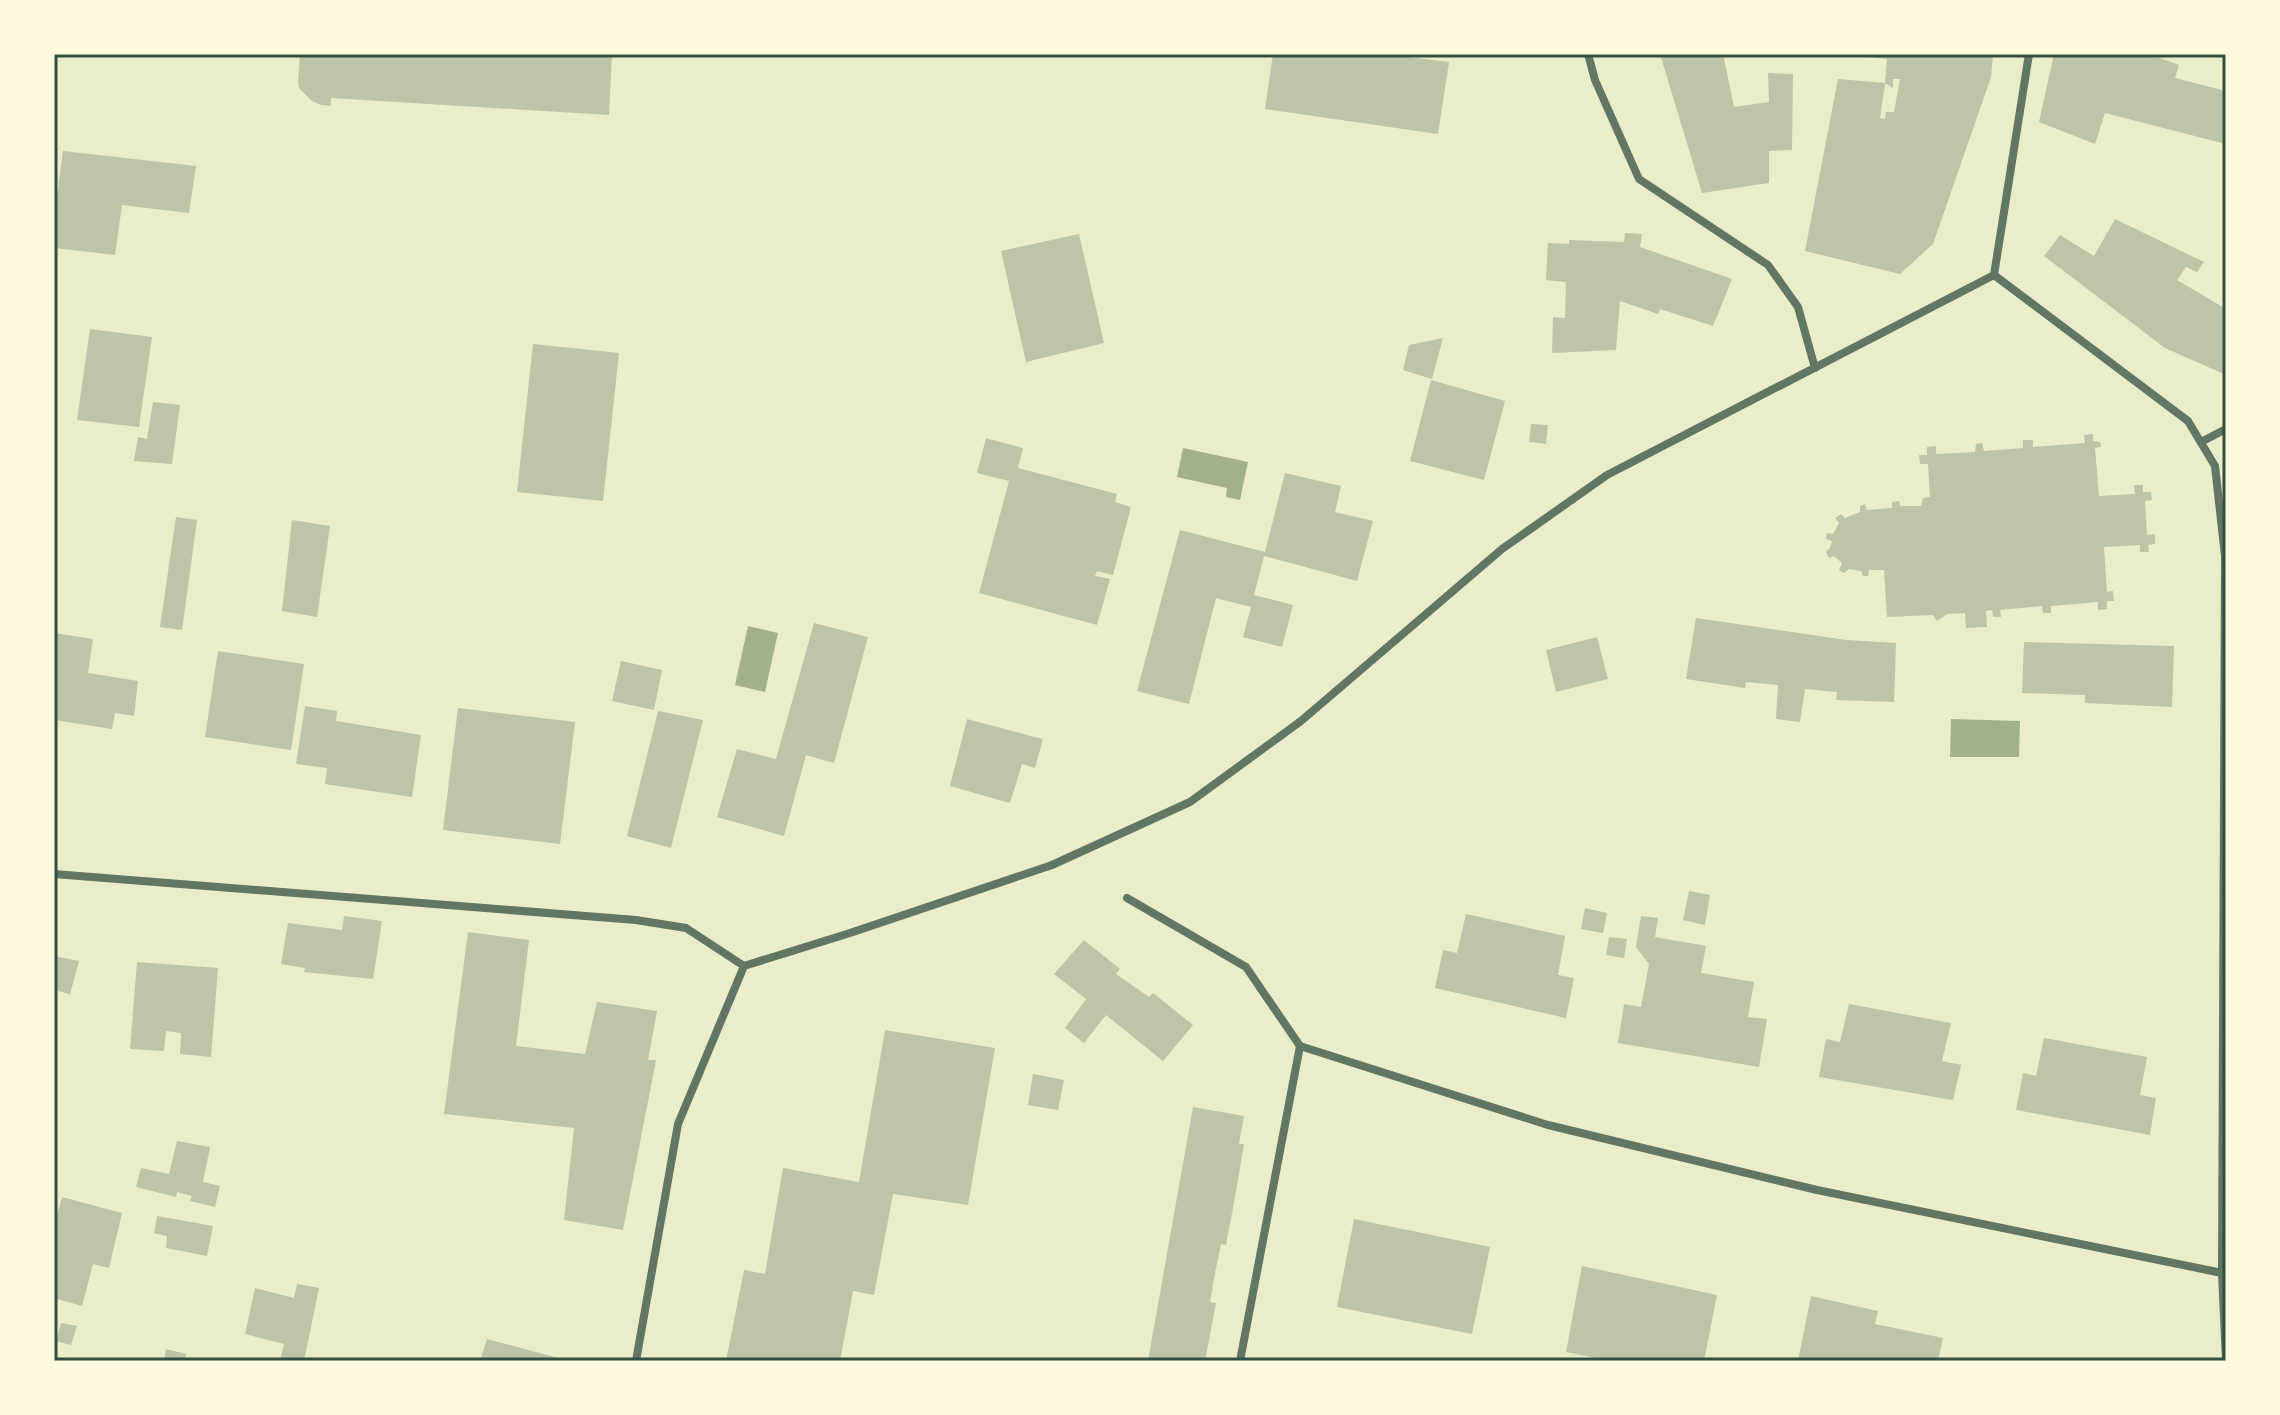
<svg xmlns="http://www.w3.org/2000/svg" width="2280" height="1415" font-family="'Playfair Display',serif">
	<rect width="100%" height="100%" fill="#e9edc9"/>
	<g fill="#a3b18a">
		<path d="M1183,448L1248,462L1240,500L1226,497L1227,488L1177,477Z"/>
		<path d="M748,626L778,633L765,692L735,685Z"/>
		<path d="M1951,719L2020,721L2019,757H1950Z"/>
	</g>
	<g fill="#bcc5a7">
		<path d="M300,54H612L609,115L331,98V106L321,105L312,101L299,88L298,81Z"/>
		<path d="M1273,54H1383L1449,62L1438,134L1265,109Z"/>
		<path d="M1660,54H1723L1734,107L1769,102L1768,73L1793,74L1792,150L1769,151V183L1702,193Z"/>
		<path d="M1858,54H1993L1991,77L1933,244L1900,274L1805,251L1838,79L1885,83L1880,118L1885,119L1886,112H1894L1900,79H1893V88L1885,83L1887,59L1858,56Z"/>
		<path d="M2054,54H2149L2179,65L2175,78L2226,91V144L2105,113L2095,144L2039,122Z"/>
		<path d="M63,151L196,166L189,213L122,205L115,255L54,248V219Z"/>
		<path d="M2115,219L2204,262L2197,272L2186,267L2177,280L2226,309V375L2165,348L2044,256L2060,235L2094,256Z"/>
		<path d="M1625,233L1642,234L1640,247L1732,279L1713,326L1660,309L1658,314L1620,301L1616,350L1552,353L1553,317L1565,318L1566,282L1546,280L1548,243L1569,244V240L1624,242Z"/>
		<path d="M1079,234L1104,343L1026,362L1001,251Z"/>
		<path d="M90,329L152,337L139,427L77,420Z"/>
		<path d="M1443,338L1432,379L1403,370L1409,345Z"/>
		<path d="M533,344L619,353L603,501L517,492Z"/>
		<path d="M1431,380L1505,401L1484,480L1410,461Z"/>
		<path d="M153,402L180,405L172,464L134,461L138,437L147,439Z"/>
		<path d="M1531,424L1548,425L1546,444L1529,442Z"/>
		<path d="M2093,434V441L2100,442L2101,447L2095,448L2099,496L2135,494L2134,485H2143V492H2151L2152,500L2145,501L2147,535L2155,534V544L2148,545L2149,552H2140V545L2104,547L2107,592L2113,591L2114,601H2107V609L2098,610V602L2051,606V613H2043L2042,606L2000,610L2001,617H1993L1992,610L1986,611L1987,627L1966,628L1965,613L1947,614L1937,621L1933,615L1887,617L1884,570H1869L1868,576H1863L1861,571L1849,569L1844,573L1839,570L1842,563L1834,556L1829,558L1826,552L1830,548L1832,541L1826,539L1827,533L1833,534L1839,523L1835,518L1841,514L1845,518L1860,512V506L1865,504L1867,510L1892,508V502L1899,501L1900,506H1921L1923,498L1930,497L1928,464H1920L1919,455H1927V447L1936,446V454L1975,452L1976,444L1982,443L1984,451L2023,448V440H2033V447L2085,443L2084,435Z"/>
		<path d="M986,438L1023,448L1018,468L1117,494L1115,502L1131,507L1113,575L1097,571L1095,576L1110,579L1097,625L979,593L1009,481L977,473Z"/>
		<path d="M1285,473L1341,486L1335,512L1373,521L1357,581L1264,556L1254,595L1293,605L1282,647L1243,637L1251,607L1216,598L1189,704L1137,691L1180,530L1265,552Z"/>
		<path d="M176,517L197,520L182,630L160,627Z"/>
		<path d="M292,520L330,526L317,617L282,611Z"/>
		<path d="M1696,618L1846,640L1896,643L1894,702L1836,700L1837,692L1805,689L1800,722L1776,719L1778,685L1746,682L1745,688L1686,679Z"/>
		<path d="M814,623L868,637L834,763L806,755L784,836L717,817L737,749L776,759Z"/>
		<path d="M54,633L93,639L88,673L138,681L134,716L115,713L112,729L54,720Z"/>
		<path d="M1597,637L1608,679L1556,692L1546,650Z"/>
		<path d="M2024,642L2174,646L2172,707L2085,703V695L2022,693Z"/>
		<path d="M218,651L304,664L291,750L205,737Z"/>
		<path d="M621,661L662,670L654,710L612,701Z"/>
		<path d="M305,706L337,711L336,721L421,735L412,797L325,784L327,768L296,764Z"/>
		<path d="M458,708L575,722L560,844L443,830Z"/>
		<path d="M658,711L703,720L671,848L627,836Z"/>
		<path d="M967,719L1043,739L1035,768L1022,764L1010,803L950,786Z"/>
		<path d="M1689,891L1710,895L1705,925L1683,920Z"/>
		<path d="M1585,908L1607,913L1603,933L1581,929Z"/>
		<path d="M1466,914L1565,936L1558,975L1574,978L1566,1018L1435,988L1443,950L1457,953Z"/>
		<path d="M344,916L382,921L373,979L304,972L305,968L281,964L288,923L342,930Z"/>
		<path d="M1641,916L1658,918L1655,937L1706,946L1701,973L1754,982L1748,1017L1767,1019L1759,1067L1618,1043L1624,1004L1641,1007L1649,964L1636,947Z"/>
		<path d="M468,932L529,940L516,1046L585,1054L597,1002L657,1011L648,1060H656L623,1230L564,1220L574,1128L444,1114Z"/>
		<path d="M1609,937L1627,939L1624,958L1606,955Z"/>
		<path d="M1084,940L1120,969L1116,974L1149,997L1153,993L1193,1025L1163,1061L1106,1015L1084,1043L1065,1028L1086,999L1054,974Z"/>
		<path d="M54,956L79,961L70,994L54,990Z"/>
		<path d="M137,962L218,968L211,1057L180,1054L181,1033L166,1031L164,1051L130,1049Z"/>
		<path d="M1849,1004L1951,1023L1942,1061L1961,1065L1953,1100L1819,1077L1826,1039L1840,1042Z"/>
		<path d="M885,1030L995,1048L968,1205L893,1194L874,1295L853,1291L840,1361H726L744,1270L765,1274L783,1168L859,1182Z"/>
		<path d="M2044,1038L2147,1057L2140,1095L2156,1098L2150,1135L2016,1110L2023,1073L2036,1076Z"/>
		<path d="M1033,1074L1064,1080L1058,1110L1028,1105Z"/>
		<path d="M1193,1107L1244,1116L1239,1144H1244L1235,1197L1226,1245L1221,1244L1215,1273L1210,1302L1216,1303L1205,1361H1148Z"/>
		<path d="M177,1141L210,1147L203,1182L220,1186L215,1207L190,1201L192,1196L177,1192L176,1197L136,1187L141,1168L169,1174Z"/>
		<path d="M62,1197L122,1213L109,1268L93,1264L82,1306L54,1298V1226Z"/>
		<path d="M157,1216L213,1226L207,1256L166,1248L167,1236L154,1233Z"/>
		<path d="M1354,1219L1490,1247L1472,1334L1337,1307Z"/>
		<path d="M1582,1266L1717,1295L1704,1361H1610L1566,1352Z"/>
		<path d="M297,1284L319,1288L304,1361H280L284,1344L245,1334L255,1288L294,1298Z"/>
		<path d="M1811,1296L1878,1311L1875,1324L1943,1338L1938,1361H1798Z"/>
		<path d="M61,1323L77,1326L71,1345L56,1341Z"/>
		<path d="M487,1339L558,1358V1361H480Z"/>
		<path d="M166,1349L186,1354L185,1361H164Z"/>
	</g>
	<g fill="none" stroke-linecap="round" stroke-linejoin="round">
		<g stroke="#617663" stroke-width="8">
			<path d="M1588,54L1595,80L1639,179L1768,265L1798,307L1815,368"/>
			<path d="M1994,275L2188,421L2215,466L2225,556L2222,1273L2226,1361"/>
			<path d="M2201,442L2226,429"/>
			<path d="M54,874L636,920L686,928L744,966"/>
			<path d="M1127,898L1246,967L1300,1046L1548,1125L1817,1190L2222,1273"/>
			<path d="M744,966L850,933L1052,865L1190,802L1301,721L1502,549L1607,475L1994,275L2029,54"/>
			<path d="M636,1361L678,1124L744,966"/>
			<path d="M1240,1361L1300,1046"/>
		</g>
	</g>
	<rect width="2280" height="1415" fill="none" stroke="#fefae0" stroke-width="112"/>
	<rect x="56" y="56" width="2168" height="1303" fill="none" stroke="#344e41" stroke-width="3"/>
</svg>
